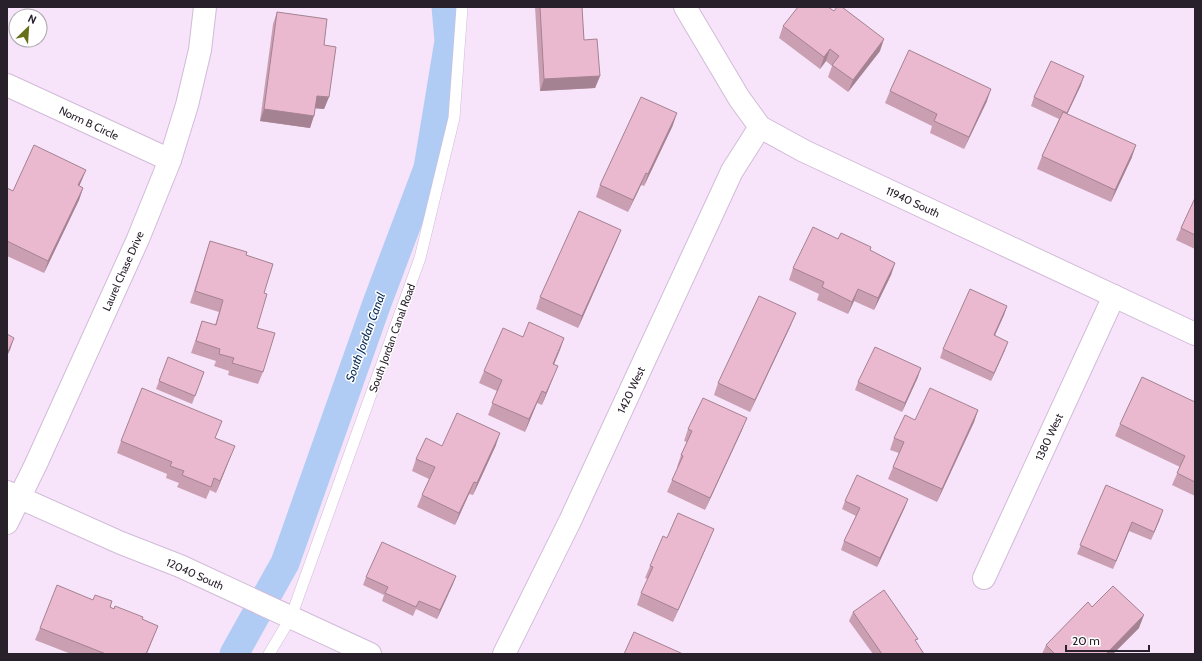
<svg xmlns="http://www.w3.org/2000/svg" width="1202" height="661" font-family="Cabin,sans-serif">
	<rect width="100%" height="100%" fill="#f7e4fb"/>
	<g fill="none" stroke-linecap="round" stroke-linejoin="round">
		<path stroke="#b0ccf4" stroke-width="29" d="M234,654L285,563L377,303L428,168L449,41L446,7"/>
		<defs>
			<path id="service" d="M269,654L291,617L420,258L454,118L462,7"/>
			<g id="minor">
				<path d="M685,7L739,98L760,127L804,151L1195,334"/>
				<path d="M7,85L170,160"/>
				<path d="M7,492L121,543L180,566L370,654"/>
				<path d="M7,523L36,464L138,239L170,160L187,105L200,50L205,7"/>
				<path d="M984,578L1114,296"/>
				<path d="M504,654L570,521L732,171L760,127"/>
			</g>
		</defs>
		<use href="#service" stroke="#d1bbd7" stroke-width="12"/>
		<use href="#minor" stroke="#d1bbd7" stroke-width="24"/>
		<use href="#service" stroke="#fff" stroke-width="11"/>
		<use href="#minor" stroke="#fff" stroke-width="22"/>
	</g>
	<g fill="#ca9fb2">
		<path d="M535,7H582L584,40L600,76L595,88L540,91Z"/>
		<path d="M277,12L324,45L329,97L324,109L315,108L310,128L260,121L273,24Z"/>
		<path d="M783,26L880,51L848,92L828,77L832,66L826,61L820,69L779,38Z"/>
		<path d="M1081,85L1067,114L1132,157L1111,202L1037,169L1042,156L1059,119L1031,106L1034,97Z"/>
		<path d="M890,91L987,101L964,149L930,133L932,126L885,103Z"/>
		<path d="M673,125L644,186L641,185L628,212L596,197L600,185Z"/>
		<path d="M86,170L79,186L83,188L79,200L44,273L7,256V188L13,191Z"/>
		<path d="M1195,198V249L1176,240L1181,228Z"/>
		<path d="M621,230L616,242L578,328L536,309L540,297Z"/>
		<path d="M838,239L871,247L870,250L895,263L891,275L874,310L854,301L848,314L817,300L819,294L789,280L793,268Z"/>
		<path d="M210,241L246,255L264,293L257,328L263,372L258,384L228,375L229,371L214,366L216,361L191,353L202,321L215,325L219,312L190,303Z"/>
		<path d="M1007,306L1004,315L995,335L1005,350L991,381L940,358L943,349Z"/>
		<path d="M791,325L750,412L714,395L718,383Z"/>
		<path d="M523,337L564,338L554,364L553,378L542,405L537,403L525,432L488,415L497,391L479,383L484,371Z"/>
		<path d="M204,372L192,404L156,389L159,381Z"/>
		<path d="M918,377L902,412L855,390L858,382Z"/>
		<path d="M1195,402V496L1172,485L1180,467L1115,436L1120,424Z"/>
		<path d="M978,410L974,422L937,502L888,479L893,467L899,453L890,450L894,438L915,420Z"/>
		<path d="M222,421L215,438L230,458L216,493L210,490L206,499L177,487L179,483L166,478L167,474L117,453L121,441Z"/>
		<path d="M688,429L742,430L705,510L667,492L672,480L678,467H677L681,455L687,442L684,441Z"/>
		<path d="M496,445L473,495L469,494L455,525L417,507L422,495L429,479L412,471L416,459L442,446Z"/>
		<path d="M1106,485L1160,519L1151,540L1129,531L1113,569L1077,554Z"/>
		<path d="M845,501L905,507L877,567L841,550L844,541L856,516L842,509Z"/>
		<path d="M709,541L673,622L637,605L641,593L648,579L645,578L650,566Z"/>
		<path d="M456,576L453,584L437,619L416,609L413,616L382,601L384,595L363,585L366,577Z"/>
		<path d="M110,607L158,626L147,654H71L35,640L40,628Z"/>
		<path d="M1092,607L1139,628L1113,654H1042L1046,645Z"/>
		<path d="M853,612L916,642L924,654H873L849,621Z"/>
	</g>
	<g fill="#a48291">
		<path d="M884,39L880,51L848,92L853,80Z"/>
		<path d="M830,49L826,61L820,69L824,57Z"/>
		<path d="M600,76L595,88L540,91L544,79Z"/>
		<path d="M1084,76L1081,85L1064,121L1067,113Z"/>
		<path d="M991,89L987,101L964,149L969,137Z"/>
		<path d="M317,96L329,97L324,109L312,108Z"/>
		<path d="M264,109L314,116L310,128L260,121Z"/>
		<path d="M677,113L673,125L644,186L648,174Z"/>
		<path d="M1136,145L1132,157L1111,202L1115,190Z"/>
		<path d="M86,170L81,182L74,197L78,185Z"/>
		<path d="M646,173L641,185L628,212L633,200Z"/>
		<path d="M83,188L79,200L44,273L48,261Z"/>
		<path d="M621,230L616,242L578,328L582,316Z"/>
		<path d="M895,263L891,275L874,310L878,298Z"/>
		<path d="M858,289L854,301L848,314L852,302Z"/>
		<path d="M1007,306L1004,315L991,344L994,335Z"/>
		<path d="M796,313L791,325L750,412L755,400Z"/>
		<path d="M14,338L10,350L7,356V354Z"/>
		<path d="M564,338L560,350L549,376L553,364Z"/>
		<path d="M1008,342L1005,350L991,381L994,373Z"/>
		<path d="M558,366L553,378L542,405L546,393Z"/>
		<path d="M921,368L918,377L902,412L905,403Z"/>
		<path d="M542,391L537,403L525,432L529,419Z"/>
		<path d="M978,410L974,422L937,502L942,489Z"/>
		<path d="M747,418L742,430L705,510L710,498Z"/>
		<path d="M500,433L496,445L473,495L477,483Z"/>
		<path d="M235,446L230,458L216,493L220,481Z"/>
		<path d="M474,482L469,494L455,525L459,513Z"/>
		<path d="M908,499L905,507L877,567L880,558Z"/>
		<path d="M1163,510L1160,519L1151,540L1154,532Z"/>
		<path d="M1132,522L1129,531L1113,569L1116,561Z"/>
		<path d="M714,529L709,541L673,622L678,610Z"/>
		<path d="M456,576L453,584L437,619L440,610Z"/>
		<path d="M1144,615L1139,628L1113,654H1106Z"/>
	</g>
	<g fill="#ebb9cf" stroke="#a48291">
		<path d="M540,7H582L584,40L597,39L600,76L544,79Z"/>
		<path d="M798,7H828L834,11L837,7H842L884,39L853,80L832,65L839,56L830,49L824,57L783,26Z"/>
		<path d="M277,12L327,19L324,45L336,47L329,97L317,96L314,116L264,109Z"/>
		<path d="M909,50L991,89L969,137L934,121L937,114L890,91Z"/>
		<path d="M1051,61L1084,76L1067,113L1034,97Z"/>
		<path d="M641,97L677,113L648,174L646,173L633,200L600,185Z"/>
		<path d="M1063,112L1136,145L1115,190L1042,156Z"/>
		<path d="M34,145L86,170L78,185L83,188L48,261L7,241V188L13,191Z"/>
		<path d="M1195,198V235L1181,228Z"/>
		<path d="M579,211L621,230L582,316L540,297Z"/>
		<path d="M813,227L838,239L841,233L871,247L870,250L895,263L878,298L858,289L852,302L822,287L824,282L793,268Z"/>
		<path d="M210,241L247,252L246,255L273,264L264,293L267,294L257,328L275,333L263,372L232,363L234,358L219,354L220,349L196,341L202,321L216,325L223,300L195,291Z"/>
		<path d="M970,289L1007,306L994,335L1008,342L994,373L943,349Z"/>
		<path d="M759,296L796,313L755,400L718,383Z"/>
		<path d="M529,322L564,338L553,364L558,366L546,393L542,391L529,419L492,403L502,380L484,371L503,328L523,337Z"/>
		<path d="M7,334L14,338L7,354Z"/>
		<path d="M875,347L921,368L905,403L858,382Z"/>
		<path d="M168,357L204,372L195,396L159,381Z"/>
		<path d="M1142,377L1195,402V482L1177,473L1185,456L1120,424Z"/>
		<path d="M142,388L222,421L215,438L235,446L220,481L214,478L211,487L182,475L184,471L170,466L172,462L121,441Z"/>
		<path d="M930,388L978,410L942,489L893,467L904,442L894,438L905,415L915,420Z"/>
		<path d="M703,398L747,418L710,498L672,480L683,456L681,455L692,431L688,429Z"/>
		<path d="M457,413L500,433L477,483L474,482L459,513L422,495L435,467L416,459L426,438L442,446Z"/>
		<path d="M857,475L908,499L880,558L844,541L860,508L845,501Z"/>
		<path d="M1106,485L1163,510L1154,532L1132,522L1116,561L1080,545Z"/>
		<path d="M678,513L714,529L678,610L641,593L653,567L650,566L663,536L667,538Z"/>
		<path d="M382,542L456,576L440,610L419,601L416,607L385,593L388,587L366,577Z"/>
		<path d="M57,585L93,600L95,595L112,601L110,607L114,609L115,606L143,617L142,619L158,626L146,654H106L40,628Z"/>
		<path d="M1113,586L1144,615L1106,654H1055L1046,645L1088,602L1092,607Z"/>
		<path d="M884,590L918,639L915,640L924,654H882L853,612Z"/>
		<path d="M634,632L683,654H624Z"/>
	</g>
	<g text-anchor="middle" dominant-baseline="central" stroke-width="3" stroke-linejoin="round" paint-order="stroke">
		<g font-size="11" fill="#28202a" stroke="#fff">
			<text transform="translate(89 123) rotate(25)">Norm B Circle</text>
			<text transform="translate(913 202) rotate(25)">11940 South</text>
			<text transform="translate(123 271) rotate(-66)">Laurel Chase Drive</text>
			<text transform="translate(392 338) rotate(-70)">South Jordan Canal Road</text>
			<text transform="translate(631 390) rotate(-65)">1420 West</text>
			<text transform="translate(1049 437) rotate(-65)">1380 West</text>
			<text transform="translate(195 574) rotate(24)">12040 South</text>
		</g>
		<g font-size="12" font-style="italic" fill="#032856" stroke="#fff">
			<text transform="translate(365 337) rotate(-70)">South Jordan Canal</text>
		</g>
	</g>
	<rect width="1202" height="661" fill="none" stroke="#28202a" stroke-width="16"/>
	<g transform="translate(28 28) rotate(25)"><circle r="19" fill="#ffffff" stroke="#a9a6aa"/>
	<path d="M0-3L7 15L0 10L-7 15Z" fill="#667018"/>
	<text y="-6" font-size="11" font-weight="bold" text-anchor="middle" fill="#28202a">N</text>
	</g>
	<path d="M1066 645v6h83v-6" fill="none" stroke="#28202a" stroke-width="2"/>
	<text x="1072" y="645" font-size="12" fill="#28202a" stroke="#ffffff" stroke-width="3" paint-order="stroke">20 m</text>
</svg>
